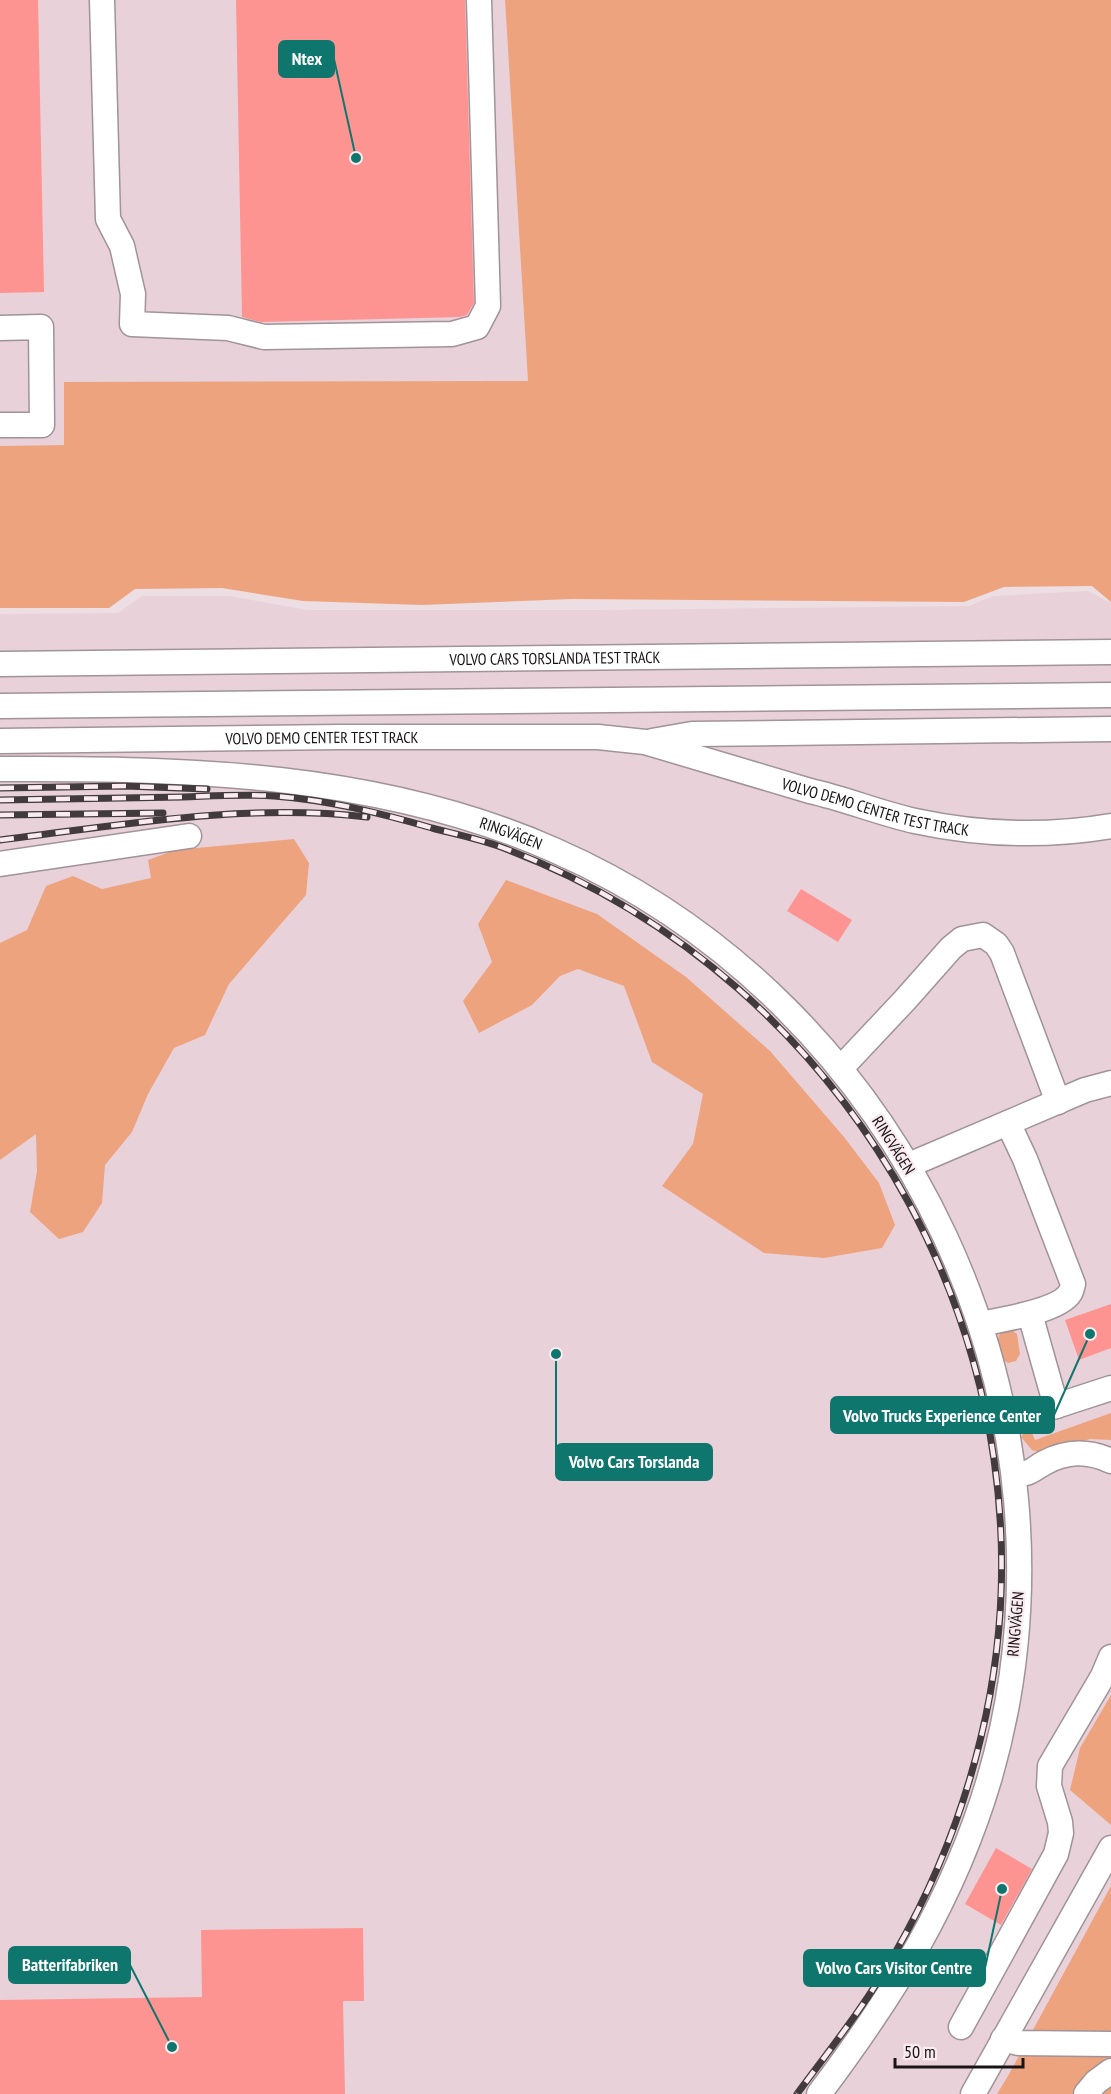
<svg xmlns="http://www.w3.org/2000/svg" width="1111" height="2094" font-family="'PT Sans Narrow',sans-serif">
	<rect width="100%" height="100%" fill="#eddee3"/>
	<g fill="#e8d1d9">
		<path d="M0,0H505L528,382H64V445L0,446Z"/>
		<path d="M1088,591L1111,603V2094H0V614L118,613L142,596H229L307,610H601L969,606L993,596Z"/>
	</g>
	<g fill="#eea37f">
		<path d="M505,0H1111V602L1092,586L1004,587L964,602L572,599L422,605L303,601L222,588L135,589L109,608H0V446L64,445V382L528,381Z"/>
		<path d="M294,839L309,863L306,895L229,984L205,1035L174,1048L148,1094L132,1132L105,1165L102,1203L83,1232L59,1239L30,1212L37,1171L36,1134L0,1160V943L27,930L46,886L73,876L102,889L151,878L148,860L175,850Z"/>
		<path d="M506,880L597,914L686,977L770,1051L844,1137L879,1183L895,1225L882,1248L824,1258L764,1253L662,1186L693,1144L703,1094L652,1062L624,986L578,969L560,976L532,1005L479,1033L463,1001L492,962L478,924Z"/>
		<path d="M1009,1328L1017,1334L1020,1354L1016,1361L1008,1363C998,1357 995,1344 1000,1333Z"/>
		<path d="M1111,1413V1440L1090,1439L1042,1453L1032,1450L1021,1437L1029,1426L1035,1440Z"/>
		<path d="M1111,1695V1825L1070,1790L1080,1748Z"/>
		<path d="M1111,1886V2094H997L1008,2076Z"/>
	</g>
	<g fill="#fd9492">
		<path d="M0,0H38L44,292L0,293Z"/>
		<path d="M236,0H465L474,303L467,315L460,317L261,322L242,317Z"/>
		<path d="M801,889L852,920L838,942L787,911Z"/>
		<path d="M1111,1304V1348L1079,1360L1065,1320Z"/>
		<path d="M996,1848L1032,1869L1001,1925L965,1904Z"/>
		<path d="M363,1928L364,2001H343L345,2094H0V2000L202,1997L201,1930Z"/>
	</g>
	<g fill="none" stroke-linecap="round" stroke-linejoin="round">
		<defs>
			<g id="minor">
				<path d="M102,0L108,219L122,246L133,294L132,324L228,328L264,337L452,334L477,327L488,306L479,0"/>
				<path d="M0,328L41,327L42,425H0"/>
				<path id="s1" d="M0,664L1111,652"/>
				<path d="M0,706L1111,695"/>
				<path id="s2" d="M0,741L340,737H598L645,742L810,791C846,799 879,813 915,821C980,835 1046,837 1111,826"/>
				<path d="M652,741L692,734L1111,729"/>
				<path id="s3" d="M0,769C187,768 380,773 554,850C906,1004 1097,1411 989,1780C953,1901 894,1994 819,2094"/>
				<path d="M0,864L189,836"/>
				<path d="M841,1068L905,1000L951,948L962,939L983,935L996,944L1002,953L1058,1102"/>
				<path d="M909,1165L1085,1090L1111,1083"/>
				<path d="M980,1324C1000,1320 1059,1311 1070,1293C1072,1290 1072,1287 1073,1284L1025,1159L1008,1123"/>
				<path d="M1056,1406L1111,1388"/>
				<path d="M1005,1419L1056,1406L1030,1314"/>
				<path d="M1014,1474C1031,1474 1030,1471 1044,1463C1066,1451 1087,1450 1111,1461"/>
				<path d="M961,2027L1056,1854L1061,1833L1060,1822L1049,1786L1050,1766L1103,1676L1111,1657"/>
				<path d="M1003,2039L1018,2043L1111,2044"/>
				<path d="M973,2094L1111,1848"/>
				<path d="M1086,2094L1096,2082L1111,2071"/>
			</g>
		</defs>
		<use href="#minor" stroke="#a19398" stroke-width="27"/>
		<use href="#minor" stroke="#fff" stroke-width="24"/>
		<defs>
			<g id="rail">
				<path d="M0,788L125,786L207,789"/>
				<path d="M0,800C61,799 122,798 183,797C213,796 244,794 274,796C328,800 380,813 432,828C455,834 479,839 501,847C857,979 1071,1365 981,1737C963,1813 934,1885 895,1953C867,2003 831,2048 797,2094"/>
				<path d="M0,815L163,813"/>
				<path d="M0,840C122,825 244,803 367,817"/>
			</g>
		</defs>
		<use href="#rail" stroke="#423b3d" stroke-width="7"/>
		<use href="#rail" stroke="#faebf0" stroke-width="4.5" stroke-dasharray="14" stroke-linecap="butt"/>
	</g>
	<g text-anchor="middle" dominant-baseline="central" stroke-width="4.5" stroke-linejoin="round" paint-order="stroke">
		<g font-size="16" fill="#191415" stroke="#faebf0">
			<text stroke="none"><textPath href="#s1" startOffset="555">VOLVO CARS TORSLANDA TEST TRACK</textPath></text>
			<text stroke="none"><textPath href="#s2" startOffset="322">VOLVO DEMO CENTER TEST TRACK</textPath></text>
			<text stroke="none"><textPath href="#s2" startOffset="885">VOLVO DEMO CENTER TEST TRACK</textPath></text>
			<text stroke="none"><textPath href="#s3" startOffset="518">RINGVÄGEN</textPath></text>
			<text transform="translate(894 1145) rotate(58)">RINGVÄGEN</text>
			<text transform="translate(1015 1624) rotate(-85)">RINGVÄGEN</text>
		</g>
	</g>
	<path fill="none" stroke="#0f766e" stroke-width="2" d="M356 158L334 59M1090 1334L1054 1415M556 1354L556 1462M172 2047L130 1965M1002 1889L985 1968"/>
	<g fill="#0f766e" stroke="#faebf0" stroke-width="2">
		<circle cx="356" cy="158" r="6"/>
		<circle cx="1090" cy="1334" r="6"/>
		<circle cx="556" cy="1354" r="6"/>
		<circle cx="172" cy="2047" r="6"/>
		<circle cx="1002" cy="1889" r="6"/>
	</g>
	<g fill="#0f766e" stroke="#0f766e" stroke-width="2">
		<rect x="279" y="41" width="55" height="36" rx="6"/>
		<rect x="831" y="1397" width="223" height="36" rx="6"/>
		<rect x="556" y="1444" width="156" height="36" rx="6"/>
		<rect x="9" y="1947" width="121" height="36" rx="6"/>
		<rect x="804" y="1950" width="181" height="36" rx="6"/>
	</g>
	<g font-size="18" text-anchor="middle" font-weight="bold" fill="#fff">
		<text x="307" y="65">Ntex</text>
		<text x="942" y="1422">Volvo Trucks Experience Center</text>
		<text x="634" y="1468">Volvo Cars Torslanda</text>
		<text x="70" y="1971">Batterifabriken</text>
		<text x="894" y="1974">Volvo Cars Visitor Centre</text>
	</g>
	<path d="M895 2058v9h128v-9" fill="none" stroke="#191415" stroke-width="3"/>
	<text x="904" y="2058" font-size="18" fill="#191415" stroke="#faebf0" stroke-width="4.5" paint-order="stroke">50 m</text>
</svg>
